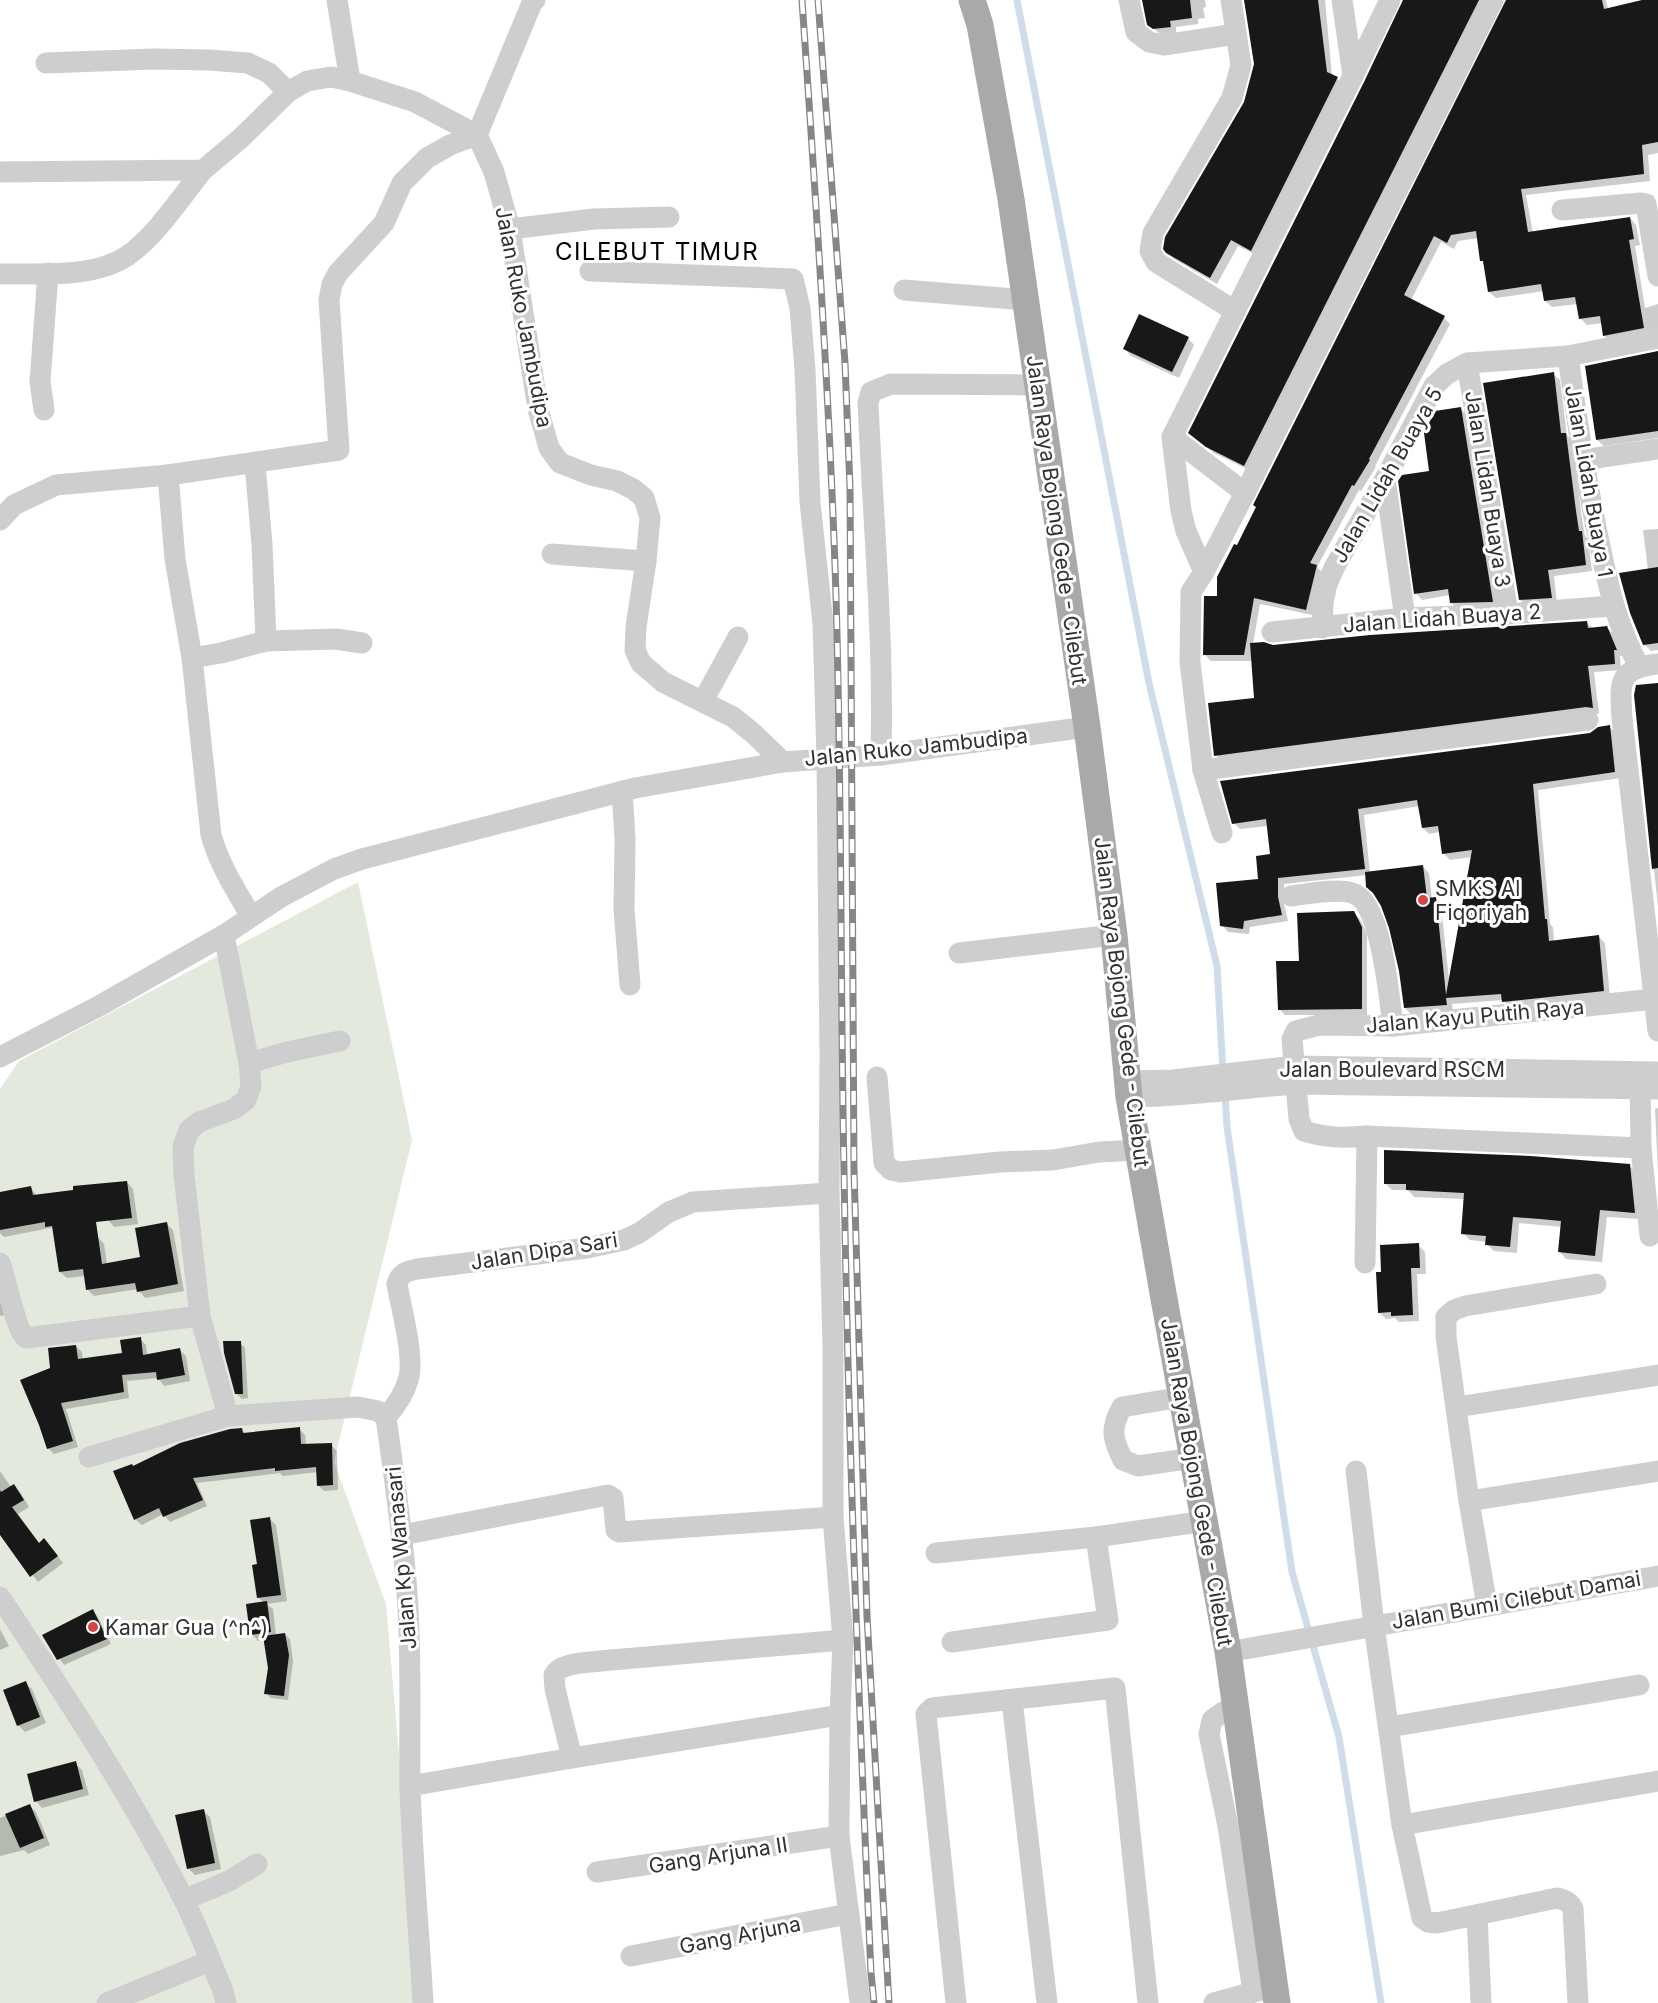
<svg xmlns="http://www.w3.org/2000/svg" width="1658" height="2003" font-family="Inter,sans-serif">
	<rect width="100%" height="100%" fill="#fff"/>
	<path fill="#e3e9dd" d="M358,882L412,1140L334,1462L386,1604L414,1928L417,2003H0V1089L19,1061Z"/>
	<g fill="#0003" fill-rule="evenodd">
		<path d="M1144,0H1205L1206,7L1203,8L1205,18L1198,19V24L1176,27V33L1161,35L1149,24Z"/>
		<path d="M1245,0H1325L1332,76L1344,84L1258,256L1238,246L1217,284L1174,259L1167,252L1245,105L1255,68Z"/>
		<path d="M1403,0H1489L1251,471L1214,453L1197,440Z"/>
		<path d="M1507,0H1606L1608,9L1642,0H1658V153L1648,155L1650,181L1526,195L1533,233L1630,218L1636,225L1640,245L1635,246L1645,308L1658,304V332L1611,342L1604,335L1603,323L1587,325L1580,318L1578,304L1552,307L1545,301L1544,291L1496,298L1489,292L1479,238L1458,241L1454,249L1441,242L1411,300L1444,318L1450,324L1375,466L1376,467L1361,491L1359,490L1317,567L1323,573L1312,615L1260,604L1253,644L1273,646L1587,622L1593,629L1607,628L1614,634L1622,656H1620L1621,670L1594,672L1599,714L1594,713L1222,762L1216,755L1256,699L1253,661H1211L1204,654L1219,597L1238,547Z"/>
		<path d="M1188,338L1194,345L1179,378L1131,356L1125,349Z"/>
		<path d="M1658,352V438L1604,446L1597,440Z"/>
		<path d="M1553,374L1560,380L1567,435L1572,441L1582,519L1585,536L1588,539L1592,571L1554,576L1557,604L1527,606L1520,600Z"/>
		<path d="M1461,409L1467,415L1499,608L1458,609L1451,603L1450,595L1422,600L1416,593L1431,472Z"/>
		<path d="M1658,529V650L1651,651L1644,644L1648,570L1643,530Z"/>
		<path d="M1658,684V906L1635,696Z"/>
		<path d="M1609,727L1616,733L1621,778L1538,790L1550,924L1553,927L1554,941L1599,937L1605,943L1610,997L1510,1008L1503,1000L1452,1004L1453,1011L1411,1014L1405,1008L1400,971L1391,928L1383,906L1367,875L1284,884V904L1288,921L1250,927L1249,934L1228,932L1222,925L1260,880L1272,856L1269,826L1240,829L1234,823L1590,734ZM1420,806L1423,828L1429,834L1440,832L1444,854L1450,860L1472,857L1449,980L1441,905L1435,898L1432,899L1429,873L1423,867L1370,873L1364,815Z"/>
		<path d="M1353,912L1360,919L1367,934V1015H1285L1279,1009L1300,962Z"/>
		<path d="M1658,1108V1174L1655,1109Z"/>
		<path d="M1629,1165L1636,1173L1641,1219L1607,1217L1602,1262L1566,1259L1559,1251L1562,1227L1519,1223L1517,1253L1494,1251L1487,1244V1242L1470,1240L1463,1233L1465,1199L1414,1197L1408,1190H1392L1385,1183Z"/>
		<path d="M127,1182L133,1189L138,1224L114,1227L106,1217L4,1237L0,1233V1193L31,1188L37,1196Z"/>
		<path d="M166,1223L173,1230L184,1291L145,1298L138,1289L94,1296L87,1289L85,1276L67,1278L60,1272L98,1237L104,1244L107,1264L142,1258Z"/>
		<path d="M1418,1245L1425,1252L1426,1274H1417L1419,1321L1399,1322L1395,1318L1386,1319L1379,1312L1383,1273Z"/>
		<path d="M0,1298L5,1315L0,1316Z"/>
		<path d="M140,1339L146,1345L147,1355L180,1350L186,1356L190,1381L164,1386L158,1378L127,1381L129,1398L66,1409L78,1447L54,1454L48,1448L52,1369L76,1346L82,1352L83,1360L123,1354Z"/>
		<path d="M240,1343L245,1348L248,1398L242,1399L236,1393Z"/>
		<path d="M241,1429L246,1434L299,1429L305,1435L306,1446L331,1445L337,1451L338,1490L324,1491L318,1485V1472L283,1476L280,1473L197,1483L207,1506L170,1522L163,1514L142,1525L136,1520L115,1471L134,1468Z"/>
		<path d="M0,1471L11,1487L13,1486L20,1492L29,1507L18,1514L40,1544L51,1547L63,1563L38,1582L0,1532Z"/>
		<path d="M269,1518L276,1525L287,1601L267,1604L273,1609L276,1636L285,1634L290,1639L293,1661L288,1700L271,1698L266,1693L269,1668L265,1640L258,1641L252,1634L264,1603L259,1598V1565Z"/>
		<path d="M93,1611L98,1617L111,1644L64,1665L44,1635Z"/>
		<path d="M0,1629L9,1646L0,1650Z"/>
		<path d="M25,1683L32,1689L46,1723L25,1732L18,1725Z"/>
		<path d="M75,1763L82,1770L89,1795L42,1808L36,1801Z"/>
		<path d="M30,1806L36,1812L50,1845L28,1854L24,1850L0,1856V1818Z"/>
		<path d="M203,1811L210,1817L221,1869L195,1875L188,1868Z"/>
	</g>
	<g fill="none" stroke-linecap="round" stroke-linejoin="round">
		<g stroke="#cfddea" stroke-width="7">
			<path d="M1017,0L1149,683L1217,966L1223,1072"/>
			<path d="M1225,1095L1227,1127L1292,1572L1339,1737L1381,2003"/>
		</g>
	</g>
	<g fill="#181818">
		<path d="M1142,0H1190L1192,18L1170,21L1171,27L1153,29L1147,25Z"/>
		<path d="M1244,0H1318L1327,72L1338,77L1251,251L1231,240L1210,278L1166,253L1163,249L1165,237L1244,102L1254,64Z"/>
		<path d="M1403,0H1479L1244,466L1206,447L1188,433L1364,82Z"/>
		<path d="M1506,0H1602L1604,9L1642,0H1658V142L1642,145L1644,174L1521,189L1528,232L1630,217L1634,239L1629,240L1644,328L1603,336L1600,316L1579,319L1575,297L1544,301L1541,284L1488,292L1483,261H1480L1476,231L1451,235L1447,243L1434,236L1404,295L1445,316L1369,459L1370,460L1354,486L1352,485L1310,563L1317,565L1306,610L1254,598L1244,655H1203L1204,596H1217V577L1234,544L1237,545L1256,507L1253,505Z"/>
		<path d="M1139,314L1189,337L1172,372L1123,349Z"/>
		<path d="M1658,351V431L1596,440L1585,366Z"/>
		<path d="M1554,372L1561,433H1566L1576,511L1579,531H1582L1586,565L1548,570L1552,598L1519,600L1483,383Z"/>
		<path d="M1461,407L1493,602L1450,603L1448,589L1414,594L1398,481L1402,475L1429,471L1424,433L1435,411Z"/>
		<path d="M1658,567V643L1643,645L1630,613L1619,573Z"/>
		<path d="M1587,621L1588,628L1607,626L1617,650H1614L1615,664L1588,666L1593,708L1586,707L1214,756L1208,703L1254,698L1250,643L1264,642L1273,645L1370,635Z"/>
		<path d="M1658,683V868L1652,869L1634,695L1636,685Z"/>
		<path d="M1610,725L1615,772L1533,784L1545,919H1547L1549,941L1599,935L1604,991L1502,1002L1501,994L1446,998L1447,1005L1404,1008L1399,971L1389,928L1381,906L1373,893L1366,887L1365,872L1423,865L1427,898L1436,897L1446,995L1472,850L1442,854L1438,826L1422,828L1417,800L1358,809L1365,869L1278,878V897L1282,915L1244,921L1243,929L1220,926L1216,883L1258,879L1256,856L1270,854L1266,819L1232,824L1220,781L1590,733L1598,727Z"/>
		<path d="M1354,911L1362,927V1009L1278,1010L1276,961H1299L1297,913Z"/>
		<path d="M1384,1150L1531,1156L1630,1164L1635,1213L1600,1210L1595,1256L1558,1252L1561,1221L1540,1219L1513,1217L1510,1247L1485,1245L1486,1236L1461,1234L1464,1193L1406,1190V1184H1384Z"/>
		<path d="M127,1181L132,1218L96,1222L102,1264L140,1257L135,1228L167,1222L178,1284L137,1292L135,1283L86,1290L83,1269L59,1272L52,1226L45,1227V1222L0,1230V1192L31,1186L33,1195L73,1190V1186Z"/>
		<path d="M1419,1243L1420,1268H1411L1413,1315L1391,1316V1312L1378,1313L1376,1272H1381L1380,1245Z"/>
		<path d="M141,1337L143,1355L180,1348L185,1375L157,1380L156,1372L122,1375L124,1392L61,1403L73,1441L47,1449L39,1425L20,1380L50,1368L48,1348L76,1345L78,1359L122,1353L120,1340Z"/>
		<path d="M223,1341H241L243,1394H235L224,1353Z"/>
		<path d="M300,1427L301,1444L332,1443L333,1485L317,1486L316,1467L275,1471V1468L193,1478L203,1500L163,1517L159,1508L134,1520L113,1471L132,1464L133,1466L180,1443L230,1429L242,1428L243,1433Z"/>
		<path d="M14,1484L24,1500L12,1507L39,1543L44,1538L58,1556L30,1577L0,1535V1490L1,1492Z"/>
		<path d="M270,1517L281,1595L257,1598L252,1565L257,1564L250,1520Z"/>
		<path d="M267,1601L271,1632L250,1635L246,1604Z"/>
		<path d="M93,1609L107,1639L57,1660L42,1635Z"/>
		<path d="M285,1633L289,1655L284,1696L264,1694L268,1668L263,1636Z"/>
		<path d="M26,1681L40,1717L17,1726L3,1690Z"/>
		<path d="M76,1761L83,1789L34,1802L27,1774Z"/>
		<path d="M30,1804L44,1838L20,1848L5,1814Z"/>
		<path d="M204,1809L215,1863L187,1869L175,1815Z"/>
	</g>
	<g fill="none" stroke-linecap="round" stroke-linejoin="round">
		<g stroke="#cecece" stroke-width="21">
			<path d="M337,0L350,81"/>
			<path d="M1129,0L1136,32L1149,42L1164,45L1236,34"/>
			<path d="M1231,0L1241,65L1232,98L1153,233L1150,251L1156,262L1235,311"/>
			<path d="M1493,0L1245,493L1204,572L1191,592L1190,662L1203,770L1588,720"/>
			<path d="M46,63L154,59L209,60L248,63L269,73L288,92"/>
			<path d="M1353,76L1390,0"/>
			<path d="M0,172L203,170L241,138L288,92L307,81L331,77L350,81L415,102L477,135L494,172L510,229L538,409L549,448L560,463L591,475L617,481L633,489L644,498L650,518L646,561L636,627L635,650L641,663L663,682L733,717L754,734L783,762"/>
			<path d="M1562,210L1641,203L1646,204L1658,276"/>
			<path d="M510,229L594,219L669,217"/>
			<path d="M590,271L793,279L800,308L805,370L810,502L823,624L827,759L830,1055L829,1193L833,1346V1517L843,1640L840,1715L839,1836L860,2003"/>
			<path d="M0,274C40,273 92,279 127,256C155,237 182,196 203,170"/>
			<path d="M904,290L1026,300"/>
			<path d="M1568,356C1576,415 1585,473 1597,532C1608,583 1614,620 1639,666"/>
			<path d="M1467,363L1508,614"/>
			<path d="M44,410L40,382L48,273"/>
			<path d="M1172,437L1245,493"/>
			<path d="M1582,460L1658,449"/>
			<path d="M255,464L262,544L266,641"/>
			<path d="M168,475L175,559L192,658L211,835C219,864 236,891 251,916"/>
			<path d="M1385,479L1405,618"/>
			<path d="M0,520L14,505L56,485L168,475L339,450L329,300L332,284L338,273L384,223L402,183L427,158L450,145L477,135L532,3L535,0"/>
			<path d="M552,554L646,561"/>
			<path d="M1204,572L1186,531L1181,511L1172,437L1353,76L1342,0"/>
			<path d="M1322,628L1323,602L1327,584L1335,566L1385,479L1434,386L1447,374L1467,363L1568,356L1658,338"/>
			<path d="M1272,632L1405,618L1508,614L1612,606"/>
			<path d="M192,658L221,653L266,641L336,639L362,643"/>
			<path d="M1658,664C1617,669 1620,682 1622,718L1658,1031"/>
			<path d="M703,701L738,637"/>
			<path d="M881,755C884,637 873,520 868,403L871,392L891,384L1037,385"/>
			<path d="M1203,770L1222,833"/>
			<path d="M622,791L625,839L624,909L630,985"/>
			<path d="M1291,896C1308,894 1336,888 1352,893C1382,901 1389,998 1393,1026"/>
			<path d="M224,935L249,1063L251,1086L246,1100L234,1109L199,1122L189,1130L183,1147L184,1175L200,1316L228,1416"/>
			<path d="M959,953L1114,935"/>
			<path d="M0,1057L99,1006L224,935L281,897L334,869L362,859L635,788L783,762L881,755L1087,727"/>
			<path d="M249,1063L287,1052L340,1041"/>
			<path d="M877,1077L884,1163L891,1170L901,1172L1000,1162L1053,1160L1099,1152L1139,1150"/>
			<path d="M1640,1078L1641,1148L1650,1236"/>
			<path d="M1127,1081L1173,1080L1294,1066L1658,1072"/>
			<path d="M1129,1097C1185,1097 1240,1088 1296,1084L1658,1089"/>
			<path d="M1641,1148L1367,1136C1344,1138 1325,1138 1304,1131L1299,1119L1292,1039L1296,1031L1319,1025L1393,1026L1655,999"/>
			<path d="M0,1263C6,1279 16,1331 26,1338L200,1316"/>
			<path d="M1365,1263L1367,1136"/>
			<path d="M1182,1397L1122,1407C1110,1429 1112,1438 1123,1460L1138,1466L1193,1458"/>
			<path d="M1457,1407L1658,1375"/>
			<path d="M386,1417C397,1405 405,1393 409,1377C414,1355 401,1307 397,1284C400,1273 407,1271 417,1269L587,1248L624,1240L639,1233L669,1212L693,1202L829,1193"/>
			<path d="M89,1457L228,1416L358,1407L378,1411L386,1417C394,1476 403,1534 407,1593C412,1657 409,1721 410,1785C412,1858 419,1930 423,2003"/>
			<path d="M1356,1471L1374,1625L1402,1825L1422,1918L1428,1922L1437,1923L1557,1898C1565,1900 1570,1902 1573,1909L1578,2003"/>
			<path d="M1469,1501L1658,1471"/>
			<path d="M402,1535L608,1495L613,1498L616,1530L619,1532L833,1517"/>
			<path d="M936,1553L1096,1537L1205,1521"/>
			<path d="M0,1597C65,1695 130,1793 183,1898C198,1928 210,1960 223,1991L226,2003"/>
			<path d="M1487,1606L1469,1501L1446,1337V1317L1454,1310L1465,1306L1596,1284"/>
			<path d="M952,1642L1108,1620L1096,1537"/>
			<path d="M1228,1652L1658,1576"/>
			<path d="M1012,1700L1047,2003"/>
			<path d="M1236,1709L1223,1712L1212,1720L1209,1734L1228,1826L1253,1992"/>
			<path d="M1389,1727L1639,1685"/>
			<path d="M572,1758L555,1689L554,1675C561,1662 587,1663 600,1661L843,1640"/>
			<path d="M410,1786L572,1758L840,1715"/>
			<path d="M1402,1825L1658,1781"/>
			<path d="M597,1872L839,1836"/>
			<path d="M184,1900L229,1881L257,1864"/>
			<path d="M1477,1915L1481,2003"/>
			<path d="M631,1956L848,1914"/>
			<path d="M107,2003L210,1961"/>
			<path d="M956,2003L926,1714L932,1708L1115,1688L1148,2003"/>
			<path d="M1214,2003L1265,1989"/>
		</g>
		<path stroke="#a9a9a9" stroke-width="27" d="M972,0L980,25L1011,199L1087,727L1114,935L1129,1097L1164,1299L1228,1652L1277,2003"/>
		<defs>
			<g id="rail">
				<path d="M802,0C815,188 828,376 835,565C842,766 840,968 844,1170C848,1438 859,1705 871,1973L874,2003"/>
				<path d="M818,0L845,363L850,488L854,1170L867,1616L889,2003"/>
			</g>
		</defs>
		<use href="#rail" stroke="#868686" stroke-width="7"/>
		<use href="#rail" stroke="#fff" stroke-width="4.5" stroke-dasharray="14" stroke-linecap="butt"/>
	</g>
	<g fill="#d54545" stroke="#fff" stroke-width="2">
		<circle cx="1423" cy="900" r="6"/>
		<circle cx="93" cy="1627" r="6"/>
	</g>
	<g text-anchor="middle" dominant-baseline="central" stroke-width="6" stroke-linejoin="round" paint-order="stroke">
		<g font-size="21" fill="#313131" stroke="#fff">
			<text transform="translate(524 317) rotate(79)">Jalan Ruko Jambudipa</text>
			<text transform="translate(1387 475) rotate(-60)">Jalan Lidah Buaya 5</text>
			<text transform="translate(1589 481) rotate(80)">Jalan Lidah Buaya 1</text>
			<text transform="translate(1488 489) rotate(81)">Jalan Lidah Buaya 3</text>
			<text transform="translate(1057 520) rotate(82)">Jalan Raya Bojong Gede - Cilebut</text>
			<text transform="translate(1442 618) rotate(-4)">Jalan Lidah Buaya 2</text>
			<text transform="translate(916 747) rotate(-6)">Jalan Ruko Jambudipa</text>
			<text transform="translate(1122 1002) rotate(83)">Jalan Raya Bojong Gede - Cilebut</text>
			<text transform="translate(1475 1016) rotate(-5)">Jalan Kayu Putih Raya</text>
			<text x="1392" y="1069">Jalan Boulevard RSCM</text>
			<text transform="translate(544 1251) rotate(-9)">Jalan Dipa Sari</text>
			<text transform="translate(1197 1482) rotate(80)">Jalan Raya Bojong Gede - Cilebut</text>
			<text transform="translate(401 1558) rotate(-95)">Jalan Kp Wanasari</text>
			<text transform="translate(1516 1600) rotate(-10)">Jalan Bumi Cilebut Damai</text>
			<text transform="translate(718 1855) rotate(-9)">Gang Arjuna II</text>
			<text transform="translate(740 1935) rotate(-11)">Gang Arjuna</text>
		</g>
		<g font-size="21" fill="#313131" stroke="#fff" text-anchor="start">
			<text x="1435" y="888">SMKS Al<tspan x="1435" dy="24">Fiqoriyah</tspan></text>
			<text x="105" y="1627">Kamar Gua (^n^)</text>
		</g>
		<g font-size="24" letter-spacing="1.5" fill="#000" stroke="#fff">
			<text x="657" y="251">CILEBUT TIMUR</text>
		</g>
	</g>
</svg>
